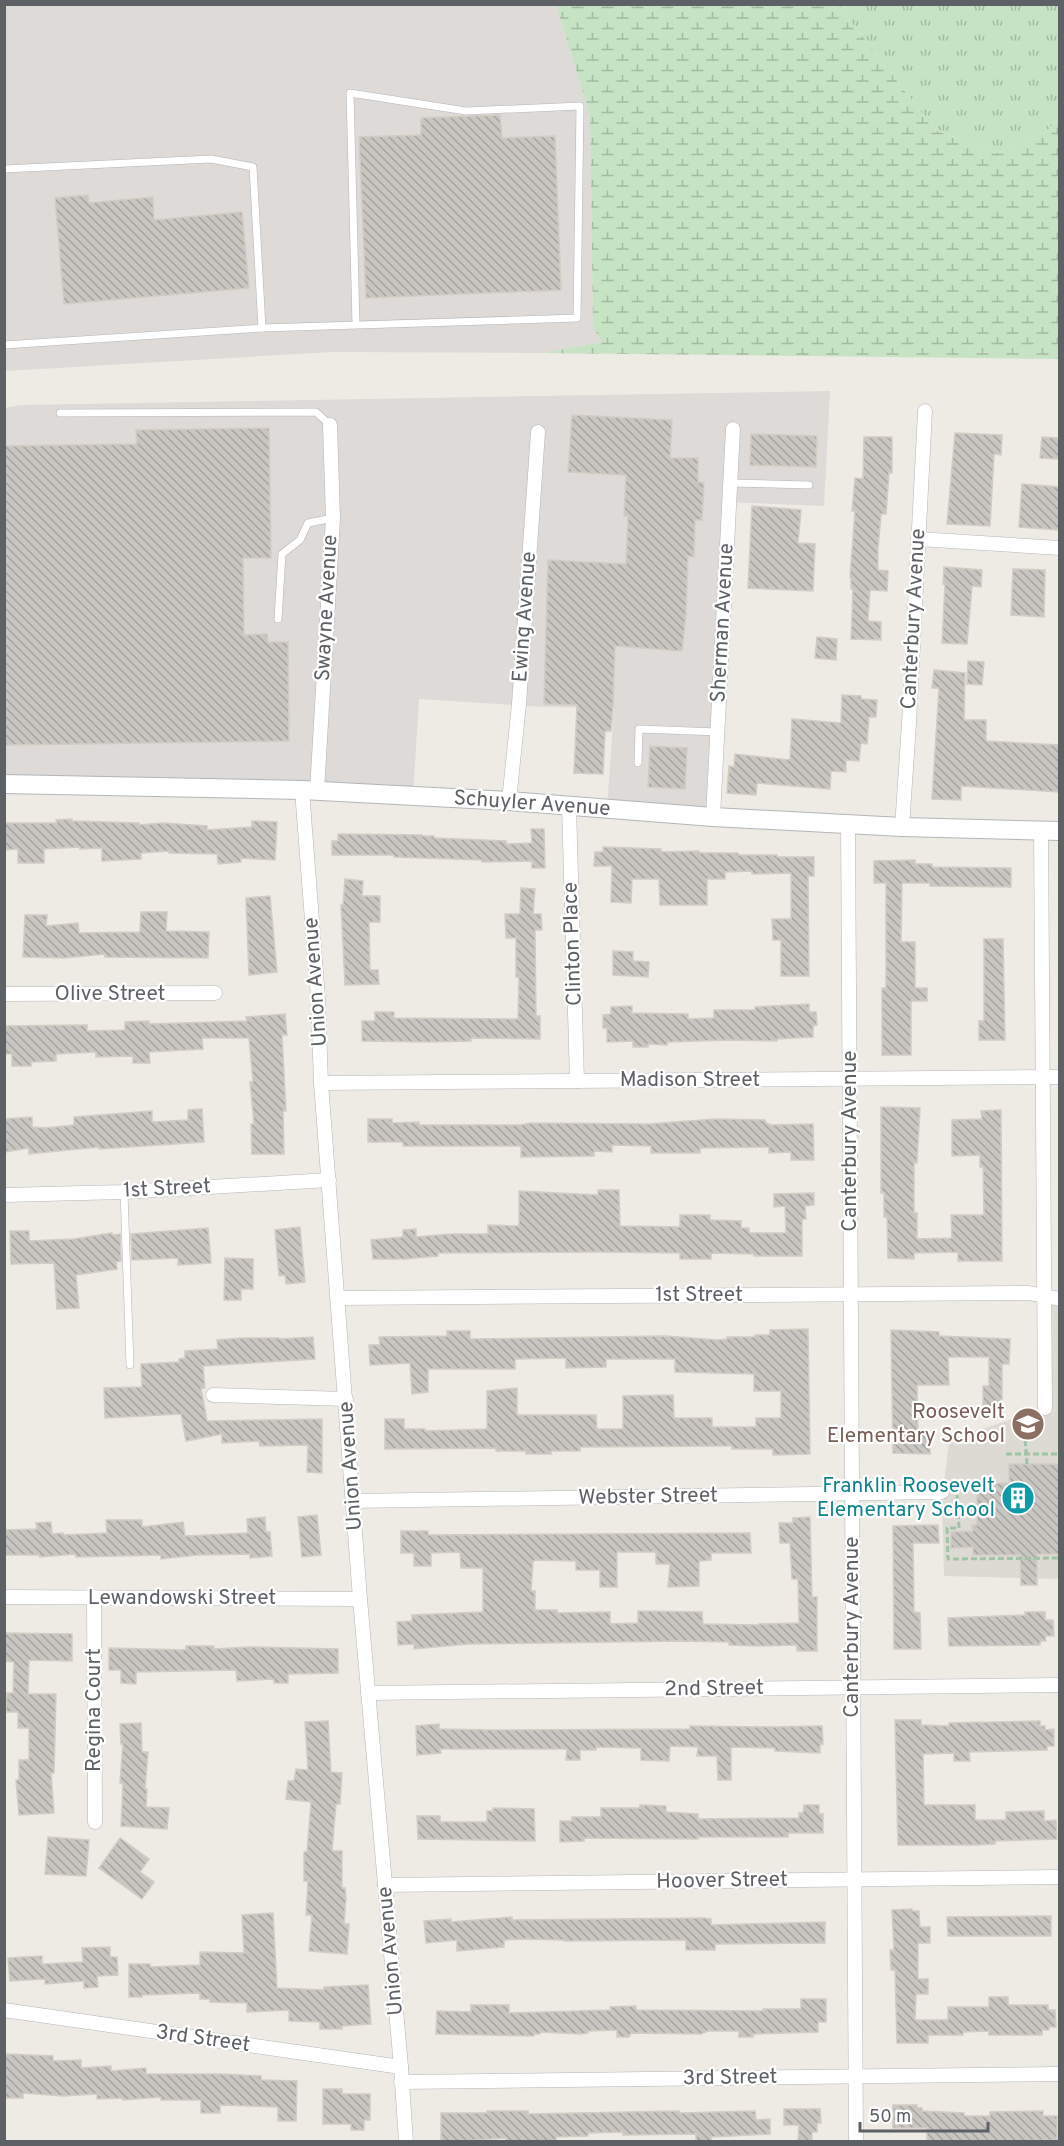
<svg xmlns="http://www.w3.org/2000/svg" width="1064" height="2146" font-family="Overpass,sans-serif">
	<defs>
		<pattern id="grass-tufts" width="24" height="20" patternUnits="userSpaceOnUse" patternTransform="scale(1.5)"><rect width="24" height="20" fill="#c6e3c3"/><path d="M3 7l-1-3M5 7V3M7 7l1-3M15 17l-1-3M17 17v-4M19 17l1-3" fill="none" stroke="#a4bba2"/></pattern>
		<pattern id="wetland-marsh" width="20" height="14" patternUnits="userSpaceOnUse" patternTransform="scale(1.5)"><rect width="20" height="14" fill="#c6e3c3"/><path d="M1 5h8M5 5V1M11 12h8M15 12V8" fill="none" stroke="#a4bba2"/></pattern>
		<pattern id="building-back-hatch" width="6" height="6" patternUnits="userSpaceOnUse" patternTransform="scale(1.5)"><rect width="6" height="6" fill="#c9c6c2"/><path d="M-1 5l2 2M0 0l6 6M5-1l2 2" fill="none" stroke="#a6a4a1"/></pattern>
	</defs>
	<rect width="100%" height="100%" fill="#eeebe5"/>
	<g fill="#dddad7">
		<path d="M5,5H556L590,116L593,326L602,342L544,353L332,352L5,371Z"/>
		<path d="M830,391L824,506L729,502L713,817L607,809L614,708L543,707L419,699L413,796L5,784V408L20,405Z"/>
	</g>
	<path fill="#dddad3" d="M1044,1296L1059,1299V1579L944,1576L942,1502L949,1440L1045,1408Z"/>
	<path fill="url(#grass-tufts)" d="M838,5H1059V118L1045,133L998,153L935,130Z"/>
	<path fill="url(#wetland-marsh)" d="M556,5H838L935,130L998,153L1045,133L1059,118V359L544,353L602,342L593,327L590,116Z"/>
	<g fill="url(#building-back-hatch)" stroke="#d2ccc3" stroke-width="1.5">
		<path d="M500,115L502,138L555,136L561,290L366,298L359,137L421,135V118Z"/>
		<path d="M88,195L89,203L153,197L154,220L242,212L249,288L64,304L55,198Z"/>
		<path d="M572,415L672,420L670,458H698V482L704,483L702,520H695L694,557L688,556L686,614L682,651L615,646L613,707L611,731H605L603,774L574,773L577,705L544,704L548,560L626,564L628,516H624L626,475L568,472Z"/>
		<path d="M269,428L271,558H243L244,635L267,634L268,642H288L289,741L4,745V446L137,444L136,430Z"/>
		<path d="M955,433L1002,435L1001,455L994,454L990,526L947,524Z"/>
		<path d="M751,434L817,436L816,467L750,465Z"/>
		<path d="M864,437H892V473H889L886,514H881L878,549V570L888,571L887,591L870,590L868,621L881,622V640L851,639L853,589H851V577H850L855,511H852L855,478L863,479Z"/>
		<path d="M1042,437L1059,438V459L1040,458Z"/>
		<path d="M1022,484L1059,487V530L1019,527Z"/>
		<path d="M752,506L801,510L798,543L815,544L813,591L748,588Z"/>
		<path d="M944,567L982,570L981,587L972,586L967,644L942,643L945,584H943Z"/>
		<path d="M1013,569L1045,570L1044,617L1011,615Z"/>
		<path d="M817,637L837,639L836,660L815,658Z"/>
		<path d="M968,661L984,662L982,685L967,684Z"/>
		<path d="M934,670L965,673L964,720H986V741L1059,745V792L961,786V800L932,799L939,688H932Z"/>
		<path d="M842,695L861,696V699L877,700L876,717H869L867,744L861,743L859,761L846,760V772L831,771L830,789L757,783L756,795L727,793L729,766L734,767L735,754L790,760L792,719L841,723Z"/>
		<path d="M650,746L687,748L685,789L648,787Z"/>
		<path d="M72,819V821L139,823V825L162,823L207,826V830L252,827V821L277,822L275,860L241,858V862L218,864L217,854L169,853V851L141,853V859L102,861V848L80,849V847L44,849V863H18V849L4,850V823H57L56,820Z"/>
		<path d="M531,829H544L545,868H532V861L482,862V860L394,857V855H332V841H338V834L422,835V836H434V838L506,841V844L532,843Z"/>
		<path d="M603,847L661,849V852L699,851V853H738V855H777V857H814V876H808L809,976H781V940H773L772,919H791V873L752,874V871L725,872V879H707V905H660L659,879H632L631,903L611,902L612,866H594L595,852H603Z"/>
		<path d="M915,860V864H932V867L1011,868V887L930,886V883H902L901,942H915V988H927V1001H911V1055H882V988H886V883H874V861Z"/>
		<path d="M345,879L363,881L362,896H380V922H369L370,970H378L379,984L345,985L341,905H343Z"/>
		<path d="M521,888L535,889L533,914H541L542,930H535L536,1016H540V1039L471,1038V1041L427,1042L362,1041V1021H375V1012H394V1018L518,1019L519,977H516V938H506L505,914H520Z"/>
		<path d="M270,896L277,972L249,975L246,898Z"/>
		<path d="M141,912H167L166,931L209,932L208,958L105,957V954L64,958L23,957L25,915H47L46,926L78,923L79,933L140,932Z"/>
		<path d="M984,939H1003L1005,1040H979V1021H984Z"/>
		<path d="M613,951L633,952V961L649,962L648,977L613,975Z"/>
		<path d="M809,1004V1012H816L817,1025L813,1026V1037L777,1039V1041L730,1040L667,1042V1045L648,1044V1047H633V1041L607,1042V1028H603V1015L611,1014V1007L632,1006V1013L688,1014V1019L714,1018V1010H755V1007Z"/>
		<path d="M285,1014L287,1035H282L286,1111H283L284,1154H252L251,1124H254L250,1082H253L249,1038H202L203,1049L149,1052L150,1063H133V1056L96,1057V1052L56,1054V1061L31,1062V1066H12V1054H4V1026L87,1025V1031L125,1030V1022L149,1021V1024L247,1021L246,1017Z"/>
		<path d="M881,1107L920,1108L917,1163H914V1213H917V1239L952,1238L951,1215H984L983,1167H980V1155L952,1156V1120L982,1119L981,1111L1001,1110L1002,1261H958V1252L914,1253V1259L888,1258L887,1217H884V1193H881Z"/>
		<path d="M202,1109L204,1142L99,1149V1147L29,1154V1148L4,1152V1119L32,1117V1127L46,1128L74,1125V1117L152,1111V1122L188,1120V1110Z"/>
		<path d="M368,1119H392V1123L419,1122V1125H521L530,1123L649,1124L715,1119L765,1120L766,1123L771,1125L813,1124L814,1160H791V1152L769,1153V1147L700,1148V1153H651V1146L612,1145V1152L594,1151V1156L521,1157V1146H403V1142H368Z"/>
		<path d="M598,1190H619L620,1226L680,1227V1215H710V1220L741,1221V1228H749V1233H786L785,1206L774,1207V1194L814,1193V1205L805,1206L806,1219H802V1256H754V1254L711,1253V1259H680V1253L602,1252L438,1253V1256L405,1259H373L371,1240L403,1237V1230L416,1229V1237L451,1234H488V1225L519,1226V1191L598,1195Z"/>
		<path d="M300,1227L305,1282L286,1284L285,1275L279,1276L275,1230Z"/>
		<path d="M208,1228L211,1263L178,1265V1258L132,1260L131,1234Z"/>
		<path d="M10,1231H29V1241L74,1239L112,1233V1235L120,1234L121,1261L116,1262L117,1269L76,1275L79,1308L57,1309L54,1263L11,1264Z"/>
		<path d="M225,1258L253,1259V1289H241V1300H224Z"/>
		<path d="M808,1329L810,1454L773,1455V1449H732V1446H717L580,1447V1451H551V1454H526V1451H496V1448L385,1449V1419H404V1429H425V1431L487,1429V1391L517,1388V1415H596L597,1429H623V1396L673,1395L674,1418H712V1427H756V1418H781V1391H754V1374L675,1372V1359H606V1367L566,1368V1358L515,1359V1369H428V1392L412,1394L410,1363L370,1365L369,1345H380L379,1337L447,1336V1331H470V1339L665,1336L719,1340L727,1339V1337H755V1335H770V1330Z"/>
		<path d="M891,1330L939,1332V1336L1010,1339L1009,1364H1002V1411H983V1386H989V1357H948L949,1385H917L918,1434L930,1435V1454L893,1453Z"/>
		<path d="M313,1337L315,1359L203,1366L205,1388H201L207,1421L322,1419V1473L307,1472L308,1445L260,1446L259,1441L222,1443V1434L186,1441L181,1414L105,1418L104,1388L142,1387L141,1364L179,1362V1359L185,1358V1351L218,1349L217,1340L242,1338H279V1339Z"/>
		<path d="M1009,1464H1059V1554H1037V1585H1021L1020,1555H973V1547L951,1548V1532L973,1531L972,1525H977V1484L1009,1483Z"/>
		<path d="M317,1515L321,1555L302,1557L298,1517Z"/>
		<path d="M265,1517L266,1532H270L272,1556L250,1558V1554L198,1555L161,1559V1555L76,1557L75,1554L40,1557L39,1555H4V1530L37,1529L36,1523L51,1522L52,1534L63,1533L64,1535L107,1533L106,1520H142V1527L183,1522L185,1536L248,1533L247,1519Z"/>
		<path d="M810,1517L812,1597H817V1651H797V1645L759,1646L729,1645V1642L680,1641L468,1644L414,1649V1644L398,1645L397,1622L412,1621V1615L483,1612V1568H461L460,1552L431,1553V1566H414V1553H401V1531H428V1535L750,1533L751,1553H711V1560L699,1561V1586L668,1587L670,1564H656V1552H617V1587H600V1570H576V1561L535,1560L533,1562L531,1591H535V1610H557V1613L610,1612V1624L638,1623V1611L702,1612L703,1624L759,1625V1624L799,1623L798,1579H792L790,1543H780L779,1523H793V1518Z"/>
		<path d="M938,1525L939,1543H913L914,1612L920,1613L921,1649H894L893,1526Z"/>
		<path d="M1025,1612H1045V1620H1053L1054,1636H1045L1046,1641H1040V1645L949,1646L948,1618L1025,1615Z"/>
		<path d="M4,1633L72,1634V1661L29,1660L28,1694H56L54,1773H51L54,1813L19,1815L16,1780H19V1760H29V1728H18V1712H6L7,1693H13L14,1662L4,1661Z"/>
		<path d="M186,1646H214V1649L251,1647L338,1649V1673L288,1674V1683H274V1679L237,1681L236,1670L136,1672V1684L121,1683V1670H109V1648L186,1650Z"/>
		<path d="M895,1720H921V1725L949,1726V1723L1040,1721V1726H1045V1730L1054,1729V1746H1047V1750L969,1752L970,1761H954V1753L923,1754L924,1805H975V1820H1006V1812L1044,1811V1821L1056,1820L1057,1839L995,1841V1844L976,1845H898Z"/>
		<path d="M328,1721L331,1772L342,1773L340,1804H336L332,1851H342V1888H345L346,1898L344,1924H349L347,1954L309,1951L312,1915H306L308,1881H304V1852H307L311,1802L286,1799L288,1781H294L296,1769L308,1770L305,1722Z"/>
		<path d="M141,1723L142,1752H148L145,1789H147L146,1807L169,1808L167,1829L121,1826L123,1784L120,1783L123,1743L121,1744L120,1724Z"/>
		<path d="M439,1724V1729L490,1730L690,1729V1726L774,1727L819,1726H822L823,1744L820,1745V1753L775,1751V1748L731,1747V1780H718L717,1756H697L698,1747L670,1746L669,1761L641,1760V1748L596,1747V1750H580V1760H566L567,1749H440L441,1753L417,1755L416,1726Z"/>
		<path d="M640,1805L666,1806V1812L698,1814V1819L799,1818V1813H803L804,1805H819V1814H823V1833H788V1837H698V1839L584,1838V1841L560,1842V1821H572V1817H601V1808H640Z"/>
		<path d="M493,1808L534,1809L535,1841L418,1839L417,1816H440V1822H487V1811H493Z"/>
		<path d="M48,1837L89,1840L86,1876L45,1874Z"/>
		<path d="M120,1838L149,1859L140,1872L154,1882L142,1899L99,1868Z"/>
		<path d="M912,1909V1911H919L920,1927H930V1943H918V1979H928V1994H916L915,2020H948V2007H989V1997H1008V2005H1048V2010H1055L1056,2027H1049V2030H1042V2035H989V2031L963,2032V2035H928V2043H897L895,1970H891L890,1950H894L892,1910Z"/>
		<path d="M273,1913L277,1988L324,1990V1987L368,1985L371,2024L342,2026V2029H320V2022L289,2021V2010L247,2012V2003L210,2002V1999H200V1993L142,1995V1997H129V1964H150V1967L200,1965V1952L244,1953L242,1915Z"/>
		<path d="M1037,1916H1051V1936H948L947,1917Z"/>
		<path d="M512,1917V1920L703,1918L711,1919V1925L825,1922V1943L715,1944V1950H686V1940L564,1941V1940L524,1939L504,1940V1947L457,1951V1940L426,1943L424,1921L451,1919V1922Z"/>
		<path d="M110,1947V1957H117L118,1975L97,1976L98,1987L84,1988V1981L45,1984V1979L10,1981L8,1958L42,1956V1964L83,1962L82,1948Z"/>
		<path d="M801,1999H826V2022H818V2032L753,2034V2037H739V2031H708L701,2034L631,2033L629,2037H617V2030L588,2031V2033L581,2034L540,2032V2034H534V2036L436,2034L437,2011L471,2012V2005H509V2013L611,2010L610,2007L636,2006V2010L763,2011V2009H801Z"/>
		<path d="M5,2054L53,2056V2061L81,2060V2068L111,2066V2071L146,2068V2074H220L261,2076V2080L297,2081L296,2121H278V2107L220,2105V2113H201V2100H161V2097L123,2100L122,2098L97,2099V2094L63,2096L23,2093V2098H4Z"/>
		<path d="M323,2089H342V2094H370V2120H364V2130H351V2124H323Z"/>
		<path d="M893,2105H917V2108H922V2111L964,2113V2116H990V2112L1043,2111V2116H1057V2140L927,2142V2128H893Z"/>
		<path d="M784,2109H820L821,2123H817V2132H812V2142H798L799,2125H784Z"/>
		<path d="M487,2111H528V2114L679,2111V2113L755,2111L756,2120L770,2119V2134L711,2137V2142H696V2134L623,2135V2132L588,2133V2136L556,2137V2142H506V2138L441,2142V2113H487Z"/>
	</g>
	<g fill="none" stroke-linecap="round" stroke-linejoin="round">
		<defs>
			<g id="service">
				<path d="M4,169L211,159L253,167L262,328"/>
				<path d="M4,345L262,328L577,318L580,106L466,111L350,93L356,324"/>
				<path d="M60,413L316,412L330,425"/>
				<path d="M730,483L809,485"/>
				<path d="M278,619L282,554L300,540L308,523L333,518"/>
				<path d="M638,763L639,729L717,732"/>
				<path d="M124,1192L130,1365"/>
			</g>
			<g id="minor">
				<path d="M918,539L1060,548"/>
				<path d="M302,790L318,999L321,1083L360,1599L401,2067L406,2142"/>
				<path d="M317,791L333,518L330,425"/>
				<path d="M509,801L519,704L538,432"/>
				<path d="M569,806L577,1081"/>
				<path d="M713,817L733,429"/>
				<path d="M848,825L856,2142"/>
				<path d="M902,827L909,724L925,411"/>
				<path d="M1041,830L1045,1408"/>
				<path d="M4,994L215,993"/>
				<path d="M321,1083L1060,1077"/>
				<path d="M4,1195L124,1192L329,1180"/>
				<path d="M339,1298L1029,1293L1060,1299"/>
				<path d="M213,1395L346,1399"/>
				<path d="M353,1501L942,1492"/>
				<path d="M4,1597L360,1599"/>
				<path d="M94,1597L95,1822"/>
				<path d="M368,1693L1060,1685"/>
				<path d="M385,1885L1060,1877"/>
				<path d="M4,2010L401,2067"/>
				<path d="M401,2082L1060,2074"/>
			</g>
			<path id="tertiary" d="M4,784L302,790L509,801L713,817L902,827L1060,831"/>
		</defs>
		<use href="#service" stroke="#b2b5b8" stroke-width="8"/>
		<use href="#minor" stroke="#b2b5b8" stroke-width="15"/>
		<use href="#tertiary" stroke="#b2b5b8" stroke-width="20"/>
		<g stroke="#9dc4a4" stroke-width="3" stroke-dasharray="6 3" stroke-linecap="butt">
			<path d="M1006,1454H1060"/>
			<path d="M1027,1464L1025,1438L1027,1434L1043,1423"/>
			<path d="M957,1495L959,1528H947L948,1559L1060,1558"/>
		</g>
		<use href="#service" stroke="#fff" stroke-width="7"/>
		<use href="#minor" stroke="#fff" stroke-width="14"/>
		<use href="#tertiary" stroke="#fff" stroke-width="18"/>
	</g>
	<defs>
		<symbol id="school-disc" viewBox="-11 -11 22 22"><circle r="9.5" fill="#8d6e63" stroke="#fff"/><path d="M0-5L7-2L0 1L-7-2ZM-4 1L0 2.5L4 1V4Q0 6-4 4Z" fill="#fff"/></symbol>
		<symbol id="building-disc" viewBox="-11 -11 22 22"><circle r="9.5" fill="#0f9aa8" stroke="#fff"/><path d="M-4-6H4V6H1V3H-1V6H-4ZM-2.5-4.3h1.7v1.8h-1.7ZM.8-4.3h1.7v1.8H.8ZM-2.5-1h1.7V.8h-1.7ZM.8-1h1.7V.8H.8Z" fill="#fff"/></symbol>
	</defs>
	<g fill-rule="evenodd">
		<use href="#school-disc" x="1009" y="1405" width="38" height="38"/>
		<use href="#building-disc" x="999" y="1479" width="38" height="38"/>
	</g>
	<g text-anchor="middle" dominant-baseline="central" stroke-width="4.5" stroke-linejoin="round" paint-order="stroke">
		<g font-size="21" fill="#5d6064" stroke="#fff">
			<text transform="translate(327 608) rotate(-87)">Swayne Avenue</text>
			<text transform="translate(525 617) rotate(-86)">Ewing Avenue</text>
			<text transform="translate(914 619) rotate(-87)">Canterbury Avenue</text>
			<text transform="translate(723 623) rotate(-87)">Sherman Avenue</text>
			<text transform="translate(532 804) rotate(4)">Schuyler Avenue</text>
			<text transform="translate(573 944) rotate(-92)">Clinton Place</text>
			<text transform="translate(316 982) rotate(-94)">Union Avenue</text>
			<text x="110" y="994">Olive Street</text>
			<text x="690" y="1080">Madison Street</text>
			<text transform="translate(850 1141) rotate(-90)">Canterbury Avenue</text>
			<text transform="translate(167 1189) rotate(-3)">1st Street</text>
			<text x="699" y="1295">1st Street</text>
			<text transform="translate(351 1466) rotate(-94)">Union Avenue</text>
			<text transform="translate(648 1497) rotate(-1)">Webster Street</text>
			<text x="182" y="1598">Lewandowski Street</text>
			<text transform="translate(852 1627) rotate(-90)">Canterbury Avenue</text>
			<text transform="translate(714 1689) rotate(-1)">2nd Street</text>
			<text transform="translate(94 1710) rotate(-90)">Regina Court</text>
			<text transform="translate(722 1881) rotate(-1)">Hoover Street</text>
			<text transform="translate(391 1951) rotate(-95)">Union Avenue</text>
			<text transform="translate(203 2039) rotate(8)">3rd Street</text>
			<text transform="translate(730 2078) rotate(-1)">3rd Street</text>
		</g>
		<g font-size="21" fill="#785e54" stroke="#fff" text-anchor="end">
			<text x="1005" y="1412">Roosevelt<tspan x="1005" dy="24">Elementary School</tspan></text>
		</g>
		<g font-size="21" fill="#0d838f" stroke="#fff" text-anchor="end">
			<text x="995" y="1486">Franklin Roosevelt<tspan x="995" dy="24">Elementary School</tspan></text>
		</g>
	</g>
	<rect width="1064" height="2146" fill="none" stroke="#5d6064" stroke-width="12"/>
	<path d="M860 2122v9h128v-9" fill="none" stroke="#5d6064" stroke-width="3"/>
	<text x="869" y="2122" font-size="18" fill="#5d6064" stroke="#ffffff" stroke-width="4.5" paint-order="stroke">50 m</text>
</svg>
